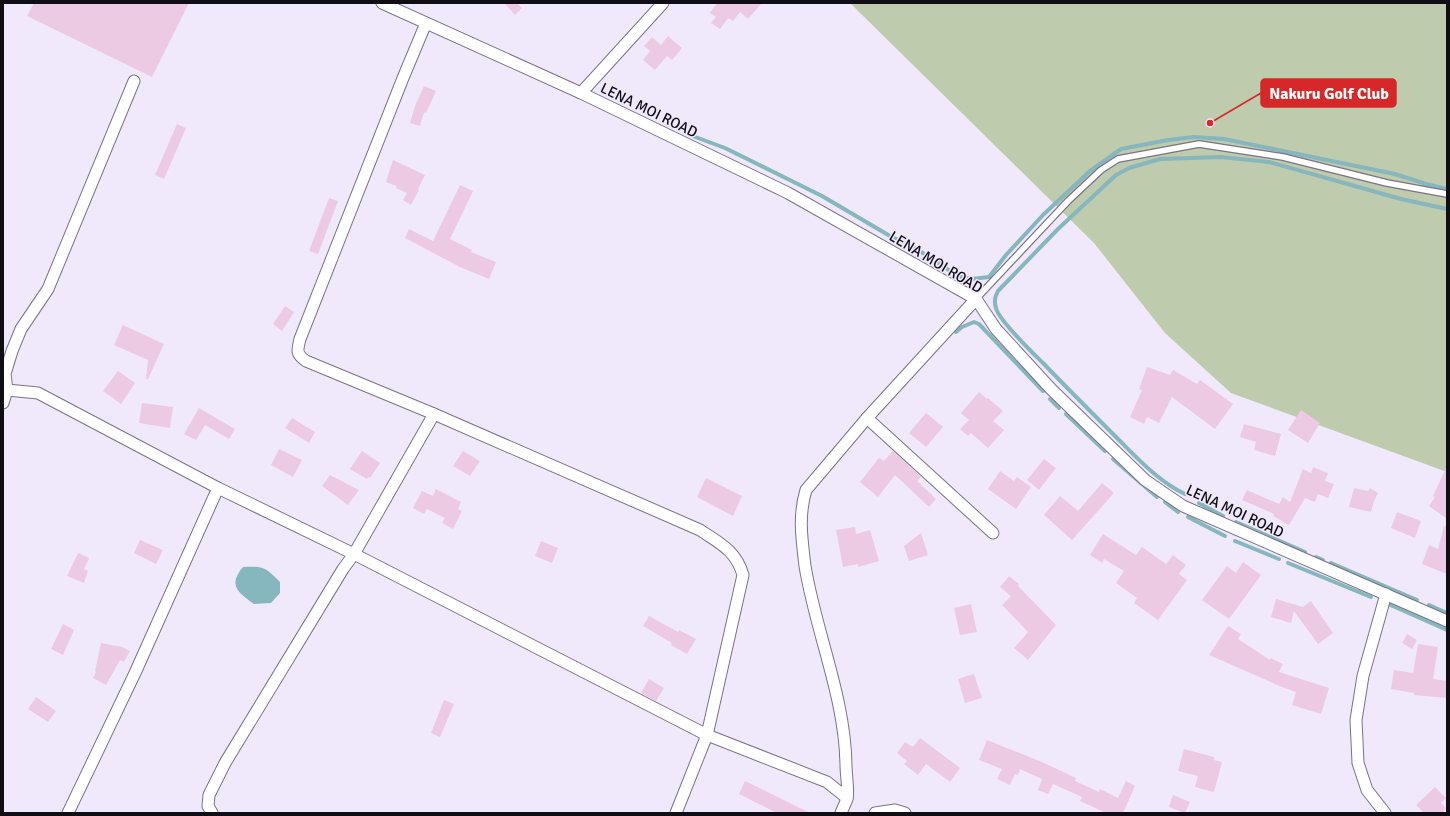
<svg xmlns="http://www.w3.org/2000/svg" width="1450" height="816" font-family="Signika,sans-serif">
	<rect width="100%" height="100%" fill="#f0e9fb"/>
	<path fill="#becbad" d="M850,3H1447V472L1231,393L1165,333L1094,243Z"/>
	<path fill="#86b6be" d="M243,567C264,566 266,568 280,582V593L271,603L254,604C239,593 227,586 243,567Z"/>
	<g fill="none" stroke-linecap="round" stroke-linejoin="round">
		<g stroke="#86b6be" stroke-width="4">
			<path d="M690,135L725,148L822,196L890,236L915,248L958,276L971,279L989,277L1006,255L1043,215L1090,171L1121,149L1168,140L1194,137L1224,139L1395,174L1426,184L1447,189"/>
			<path d="M956,332L962,327L974,322L979,324L1043,391"/>
			<path d="M1050,399L1059,408"/>
			<path d="M1066,414L1105,451"/>
			<path d="M1113,459L1157,497"/>
			<path d="M1185,494C1160,482 1140,461 1121,442C1095,416 1069,390 1044,364C1033,353 999,321 996,308C994,302 995,296 998,291L1058,229L1116,175L1129,168L1160,159L1221,157L1269,162L1401,199L1447,209"/>
			<path d="M1165,502L1178,512"/>
			<path d="M1199,503L1223,516"/>
			<path d="M1188,517L1225,536"/>
			<path d="M1236,522L1305,552"/>
			<path d="M1235,541L1279,559"/>
			<path d="M1316,557L1323,560"/>
			<path d="M1288,563L1371,597"/>
			<path d="M1331,563L1417,600"/>
			<path d="M1386,603L1447,630"/>
			<path d="M1429,605L1447,613"/>
		</g>
	</g>
	<g fill="#edcae4">
		<path d="M34,3H189L152,77L27,16Z"/>
		<path d="M504,3H517L522,8L515,15Z"/>
		<path d="M717,3H762L748,19L740,12L733,21L728,18L720,29L711,23L716,17L710,13Z"/>
		<path d="M668,36L682,48L672,60L667,56L655,70L643,60L650,51L644,46L652,37L661,45Z"/>
		<path d="M424,86L436,91L426,113L424,112L420,126L410,123L415,106Z"/>
		<path d="M177,124L186,128L164,179L155,175Z"/>
		<path d="M393,160L425,175L418,189L419,190L411,205L403,200L407,193L396,188L397,186L386,182Z"/>
		<path d="M460,185L473,191L450,239L472,250L471,252L496,262L489,279L460,267L405,238L409,229L433,241Z"/>
		<path d="M329,198L338,201L318,254L309,251Z"/>
		<path d="M285,306L294,312L282,331L273,324Z"/>
		<path d="M123,325L164,344L148,379H146L148,360L114,345Z"/>
		<path d="M1147,367L1170,375L1173,370L1197,384L1200,380L1233,404L1215,429L1172,397L1159,423L1147,417L1144,424L1130,417L1142,390L1139,389Z"/>
		<path d="M118,371L135,383L121,404L103,391Z"/>
		<path d="M979,392L987,399L988,398L1003,411L993,421L1004,430L988,448L971,433L968,436L960,429L969,420L961,413Z"/>
		<path d="M142,403L173,407L170,428L139,423Z"/>
		<path d="M199,408L235,429L229,439L205,425L196,440L184,434Z"/>
		<path d="M1301,410L1320,423L1308,443L1288,430Z"/>
		<path d="M926,413L943,427L926,447L909,433Z"/>
		<path d="M292,418L315,432L309,443L285,428Z"/>
		<path d="M1244,424L1281,434L1275,456L1254,450L1256,442L1240,437Z"/>
		<path d="M279,449L302,460L293,477L271,465Z"/>
		<path d="M362,451L380,463L370,478L368,477L367,479L350,469Z"/>
		<path d="M463,451L480,461L470,476L453,466Z"/>
		<path d="M893,451L921,477L917,481L936,499L929,507L895,475L878,497L860,482L879,458L884,461Z"/>
		<path d="M1044,459L1056,468L1039,490L1027,480Z"/>
		<path d="M1447,466V519L1429,506L1435,497L1433,496Z"/>
		<path d="M1313,467L1328,473L1325,481L1334,484L1328,498L1318,494L1315,502L1305,498L1289,525L1273,516L1274,514L1242,500L1247,490L1279,504L1283,497L1290,502L1303,469L1311,473Z"/>
		<path d="M1000,471L1014,481L1017,477L1031,487L1016,509L988,489Z"/>
		<path d="M330,475L359,490L348,505L322,486Z"/>
		<path d="M706,478L742,496L733,516L697,497Z"/>
		<path d="M1102,483L1114,493L1072,540L1044,515L1060,496L1078,511Z"/>
		<path d="M1354,488L1368,491L1370,488L1378,493L1374,501L1371,512L1349,507Z"/>
		<path d="M436,489L461,502L458,509L462,511L453,529L442,523L445,518L427,509L424,514L413,508L422,491L433,496Z"/>
		<path d="M1397,512L1421,521L1415,538L1391,528Z"/>
		<path d="M1444,526H1447V574L1422,564L1429,545L1438,549Z"/>
		<path d="M855,527L856,534L870,530L879,561L858,567V564L843,567L836,530Z"/>
		<path d="M921,533L928,555L909,561L904,546Z"/>
		<path d="M1103,534L1136,555L1142,547L1166,564L1173,555L1186,565L1179,574L1187,580L1158,620L1134,603L1137,598L1116,583L1124,571L1104,559L1102,563L1090,555Z"/>
		<path d="M140,540L163,550L156,564L134,553Z"/>
		<path d="M541,541L558,548L552,563L535,556Z"/>
		<path d="M78,553L89,558L84,569L88,571L84,583L67,576Z"/>
		<path d="M1243,562L1261,575L1229,619L1202,600L1227,566L1236,573Z"/>
		<path d="M1009,576L1019,584L1018,586L1056,625L1028,660L1014,648L1028,632L1002,605L1011,596L1000,587Z"/>
		<path d="M1276,599L1303,607L1311,601L1333,633L1318,644L1294,611L1291,623L1271,617Z"/>
		<path d="M971,604L977,632L960,635L954,608Z"/>
		<path d="M649,616L678,632L679,630L696,639L687,654L671,645L672,643L643,626Z"/>
		<path d="M63,624L74,630L63,655L51,649Z"/>
		<path d="M1228,626L1241,634L1238,639L1270,660V658L1283,664L1279,672L1329,688L1321,714L1292,705L1296,692L1282,687L1209,655Z"/>
		<path d="M1407,634L1417,640L1412,649L1402,643Z"/>
		<path d="M101,643L122,647L130,651L124,662L120,660L106,685L93,678L96,672L95,671Z"/>
		<path d="M1418,644L1438,647L1433,679L1447,681V698L1414,695V693L1391,689L1394,670L1413,673Z"/>
		<path d="M974,674L982,698L965,703L958,679Z"/>
		<path d="M649,679L664,688L656,701L641,693Z"/>
		<path d="M36,697L56,711L48,722L28,709Z"/>
		<path d="M444,700L454,704L440,737L431,733Z"/>
		<path d="M920,738L960,768L950,782L926,764L918,775L904,764L907,761L897,753L905,742L913,747Z"/>
		<path d="M987,740L1042,762L1076,778L1075,781L1099,792L1100,789L1118,798L1126,781L1135,786L1123,813H1106L1080,801L1082,797L1053,784L1048,794L1038,790L1042,779L1020,769L1018,775L1015,774L1010,785L997,779L1002,769L979,760Z"/>
		<path d="M1184,749L1214,757V760L1222,762L1214,792L1195,787L1198,776L1178,771Z"/>
		<path d="M745,781L810,813H777L739,794Z"/>
		<path d="M1435,787L1446,798L1441,803L1446,808L1442,813H1424L1416,805Z"/>
		<path d="M1173,795L1190,802L1185,813L1169,807Z"/>
	</g>
	<g fill="none" stroke-linecap="round" stroke-linejoin="round">
		<defs>
			<path id="lane" d="M976,299L1068,201L1101,170L1118,159L1199,144L1283,157L1387,183L1447,194"/>
			<g id="street">
				<path d="M382,3L581,93L788,193L976,299L996,329L1051,389L1145,480L1183,506L1447,621"/>
				<path d="M426,23L403,78L300,339C297,351 296,354 306,361L434,414L700,530C719,543 736,550 743,575L707,735L676,813"/>
				<path d="M581,93L663,3"/>
				<path d="M7,390L38,393L218,488L354,554L707,735L827,782L847,798"/>
				<path d="M3,403L7,390L5,374L12,351L21,329L48,289L134,81"/>
				<path d="M867,418L993,533"/>
				<path d="M68,813L135,673L218,488"/>
				<path d="M212,813L208,806L209,795L225,763L343,569L354,554L434,414"/>
				<path d="M841,813C843,808 845,804 847,799C849,789 846,776 846,765C845,697 816,633 805,566C802,540 798,516 806,490L867,418L976,299"/>
				<path d="M875,813L895,810L905,813"/>
				<path d="M1385,813L1367,790L1358,763L1356,720L1363,676L1386,594"/>
			</g>
		</defs>
		<use href="#lane" stroke="#7a7383" stroke-width="8"/>
		<use href="#street" stroke="#7a7383" stroke-width="13"/>
		<use href="#lane" stroke="#fff" stroke-width="5.5"/>
		<use href="#street" stroke="#fff" stroke-width="11"/>
	</g>
	<g text-anchor="middle" dominant-baseline="central" stroke-width="3" stroke-linejoin="round" paint-order="stroke">
		<g font-size="15" fill="#100e14" stroke="#f0e9fb">
			<text transform="translate(649 110) rotate(26)">LENA MOI ROAD</text>
			<text transform="translate(936 262) rotate(31)">LENA MOI ROAD</text>
			<text transform="translate(1235 511) rotate(25)">LENA MOI ROAD</text>
		</g>
	</g>
	<path fill="none" stroke="#d62828" stroke-width="1.5" d="M1210 123L1261 93"/>
	<circle fill="#d62828" stroke="#f0e9fb" stroke-width="1.5" cx="1210" cy="123" r="4"/>
	<rect fill="#d62828" stroke="#d62828" stroke-width="1.5" x="1261" y="79" width="135" height="28" rx="4"/>
	<g font-size="16" text-anchor="middle" font-weight="bold" fill="#fff">
		<text x="1329" y="99">Nakuru Golf Club</text>
	</g>
	<rect width="1450" height="816" fill="none" stroke="#100e14" stroke-width="8"/>
</svg>
